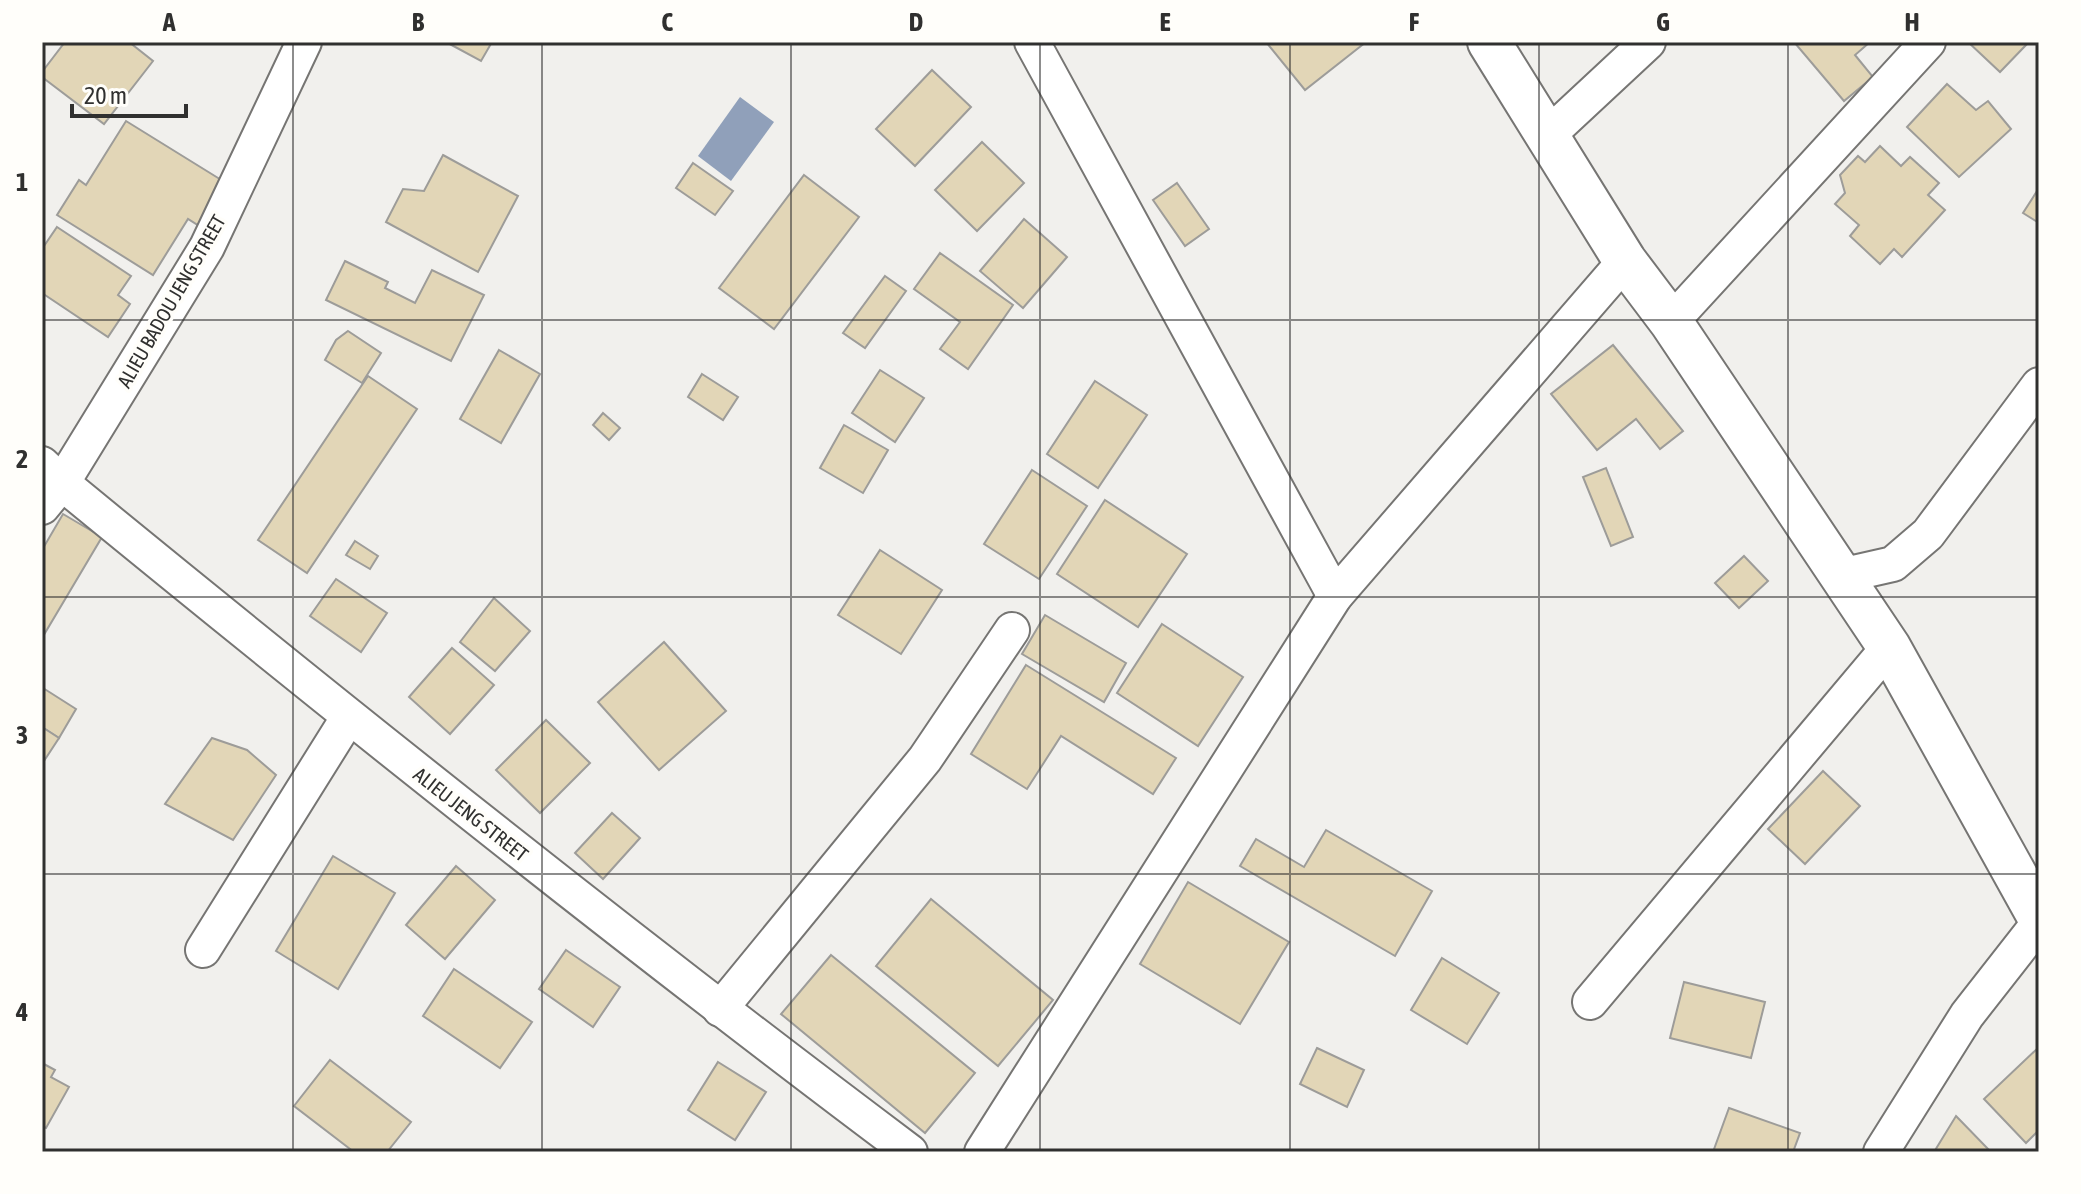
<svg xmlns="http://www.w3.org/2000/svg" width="2081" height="1194" font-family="'Asap Condensed',sans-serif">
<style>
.water{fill:#90a0ba}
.building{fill:#e2d6b7;stroke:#9d9c99;stroke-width:2}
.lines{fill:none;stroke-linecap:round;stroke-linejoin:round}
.minor-casing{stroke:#767573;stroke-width:38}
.tertiary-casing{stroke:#767573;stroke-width:46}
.minor{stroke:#fff;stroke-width:34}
.tertiary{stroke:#fff;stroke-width:42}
.grid{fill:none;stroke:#30302f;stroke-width:2;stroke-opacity:0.55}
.labels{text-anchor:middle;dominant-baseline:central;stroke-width:7;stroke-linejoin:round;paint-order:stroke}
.street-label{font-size:20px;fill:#30302f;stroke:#fffefa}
.neatline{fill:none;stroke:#30302f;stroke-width:3}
.grid-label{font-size:26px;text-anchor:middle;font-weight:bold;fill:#30302f}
</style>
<rect width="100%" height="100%" fill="#f1f0ed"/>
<path class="water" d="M740,97l34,25 -43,59 -33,-25z"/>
<g class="building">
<path d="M65,42h64l24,19 -49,63 -62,-47v-5z"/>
<path d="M446,42h46l-11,19z"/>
<path d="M1266,42h100l-61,48z"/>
<path d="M1794,42h76l-15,13 18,22 -29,24z"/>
<path d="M1968,42h54l4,3 -26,27z"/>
<path d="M932,70l39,37 -56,59 -39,-37z"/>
<path d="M1947,84l29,26 12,-9 23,28 -52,48 -52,-50z"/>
<path d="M126,121l105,65 -27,43 -16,-10 -35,56 -96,-60 22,-35 7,5z"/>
<path d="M982,142l42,41 -47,48 -42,-41z"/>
<path d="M1880,146l21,20 9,-9 29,26 -11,12 17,15 -43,47 -8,-8 -14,15 -30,-28 9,-11 -24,-21 10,-11 -5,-18 18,-19 7,6z"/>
<path d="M443,155l75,41 -40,76 -92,-50 17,-33 21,2z"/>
<path d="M693,163l40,28 -18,24 -39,-27z"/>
<path d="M804,175l55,42 -85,112 -55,-41z"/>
<path d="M1177,183l32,46 -24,17 -32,-46z"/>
<path d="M2039,188v35l-16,-10z"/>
<path d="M1024,219l43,38 -44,51 -43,-37z"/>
<path d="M57,227l74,49 -13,19 12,9 -22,33 -66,-44v-44z"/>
<path d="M940,253l73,52 -45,64 -28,-20 20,-27 -46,-33z"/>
<path d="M345,261l43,21 -3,6 30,15 17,-33 52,25 -33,66 -125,-61z"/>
<path d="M885,276l21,15 -41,57 -22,-15z"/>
<path d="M348,331l33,22 -19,30 -37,-23 11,-20z"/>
<path d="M1613,345l70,86 -23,18 -24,-30 -39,31 -46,-56z"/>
<path d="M499,350l41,24 -39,69 -41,-24z"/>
<path d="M880,370l44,28 -29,44 -43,-29z"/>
<path d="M702,374l36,23 -15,23 -35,-23z"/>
<path d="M368,376l49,33 -110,164 -49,-33z"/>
<path d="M1095,381l52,34 -49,73 -51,-34z"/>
<path d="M603,413l17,15 -11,12 -16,-15z"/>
<path d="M844,425l44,25 -25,43 -43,-25z"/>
<path d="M1606,468l27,69 -22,9 -28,-69z"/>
<path d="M1032,470l55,36 -48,73 -55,-35z"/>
<path d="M1105,500l82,54 -49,73 -81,-53z"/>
<path d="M63,514l39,23 -60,101v-88z"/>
<path d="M355,541l23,15 -8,13 -24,-14z"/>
<path d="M880,550l62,40 -41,64 -63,-39z"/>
<path d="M1744,556l24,25 -29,27 -24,-25z"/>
<path d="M336,579l51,34 -26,39 -51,-36z"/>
<path d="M494,598l36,33 -35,40 -35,-29z"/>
<path d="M1045,615l81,48 -22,39 -82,-48z"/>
<path d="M1162,624l81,53 -45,69 -81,-53z"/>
<path d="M664,642l62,69 -67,59 -61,-68z"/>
<path d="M452,648l42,37 -44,49 -41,-37z"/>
<path d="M1026,665l150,93 -23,36 -92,-58 -34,53 -56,-35z"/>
<path d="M43,688l33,21 -17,29 -17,-11z"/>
<path d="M546,720l44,43 -50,50 -44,-43z"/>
<path d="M42,727l17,11 -17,26z"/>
<path d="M212,738l35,12 29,25 -43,65 -68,-36z"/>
<path d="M1823,771l37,35 -55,58 -37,-35z"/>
<path d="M612,813l28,25 -37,41 -28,-26z"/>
<path d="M1326,830l106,61 -37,65 -155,-90 16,-27 48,28z"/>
<path d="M333,856l62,37 -57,96 -62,-38z"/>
<path d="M456,866l39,34 -50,59 -39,-34z"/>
<path d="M1188,882l101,60 -49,82 -100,-60z"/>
<path d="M931,899l122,101 -55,66 -122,-100z"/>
<path d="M566,950l54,37 -27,40 -54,-38z"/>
<path d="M831,955l144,118 -50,60 -144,-119z"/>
<path d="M1442,958l57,35 -32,51 -56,-34z"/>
<path d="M454,969l78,53 -32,46 -77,-52z"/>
<path d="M1684,982l81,20 -14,56 -81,-20z"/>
<path d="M2039,1047v83l-13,13 -42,-44z"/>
<path d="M1317,1048l47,22 -17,37 -47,-23z"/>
<path d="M330,1060l81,62 -24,30h-33l-60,-46z"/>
<path d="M718,1062l48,30 -31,48 -47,-30z"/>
<path d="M42,1063l13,7 -4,7 18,10 -23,41 -4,-2z"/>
<path d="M1729,1108l71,25 -7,19h-80z"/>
<path d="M1956,1116l35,36h-57z"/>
</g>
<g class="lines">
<g class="minor-casing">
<g id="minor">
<path d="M1032,42l303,554"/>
<path d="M1547,136l101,-94"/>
<path d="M1671,322l257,-280"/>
<path d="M42,464l20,19c278,228 560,453 848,669"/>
<path d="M42,507l20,-24 145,-236 97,-205"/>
<path d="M1840,576l53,-12 35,-30 111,-149"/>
<path d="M203,950l145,-232"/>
<path d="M1590,1002l299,-355"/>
<path d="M720,1009l205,-250 87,-129"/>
<path d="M982,1152l353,-556 290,-335"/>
<path d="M1881,1152l86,-137 72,-92"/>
</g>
</g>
<g class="tertiary-casing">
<path id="tertiary" d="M1489,42l136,219 46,61 218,325 150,270"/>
</g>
<use href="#minor" class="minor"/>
<use href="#tertiary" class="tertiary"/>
</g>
<path class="grid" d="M293,42v1110M542,42v1110M791,42v1110M1040,42v1110M1290,42v1110M1539,42v1110M1788,42v1110M42,320h1997M42,597h1997M42,874h1997"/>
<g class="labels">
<g class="street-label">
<text transform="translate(171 301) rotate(-60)">ALIEU BADOU JENG STREET</text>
<text transform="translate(471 814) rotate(38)">ALIEU JENG STREET</text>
</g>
</g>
<rect width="2081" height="1194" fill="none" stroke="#fffefa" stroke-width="88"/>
<path d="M72 104v12h114v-12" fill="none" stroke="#30302f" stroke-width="4"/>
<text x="84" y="104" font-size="24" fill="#30302f" stroke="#fffefa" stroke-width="6" paint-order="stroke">20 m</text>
<rect x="44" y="44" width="1993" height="1106" class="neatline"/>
<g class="grid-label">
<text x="169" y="31">A</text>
<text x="418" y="31">B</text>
<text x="667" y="31">C</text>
<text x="916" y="31">D</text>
<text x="1165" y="31">E</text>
<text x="1414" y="31">F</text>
<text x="1663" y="31">G</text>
<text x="1912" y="31">H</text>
<text x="22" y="191">1</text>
<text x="22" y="468">2</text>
<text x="22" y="744">3</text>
<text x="22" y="1021">4</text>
</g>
</svg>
